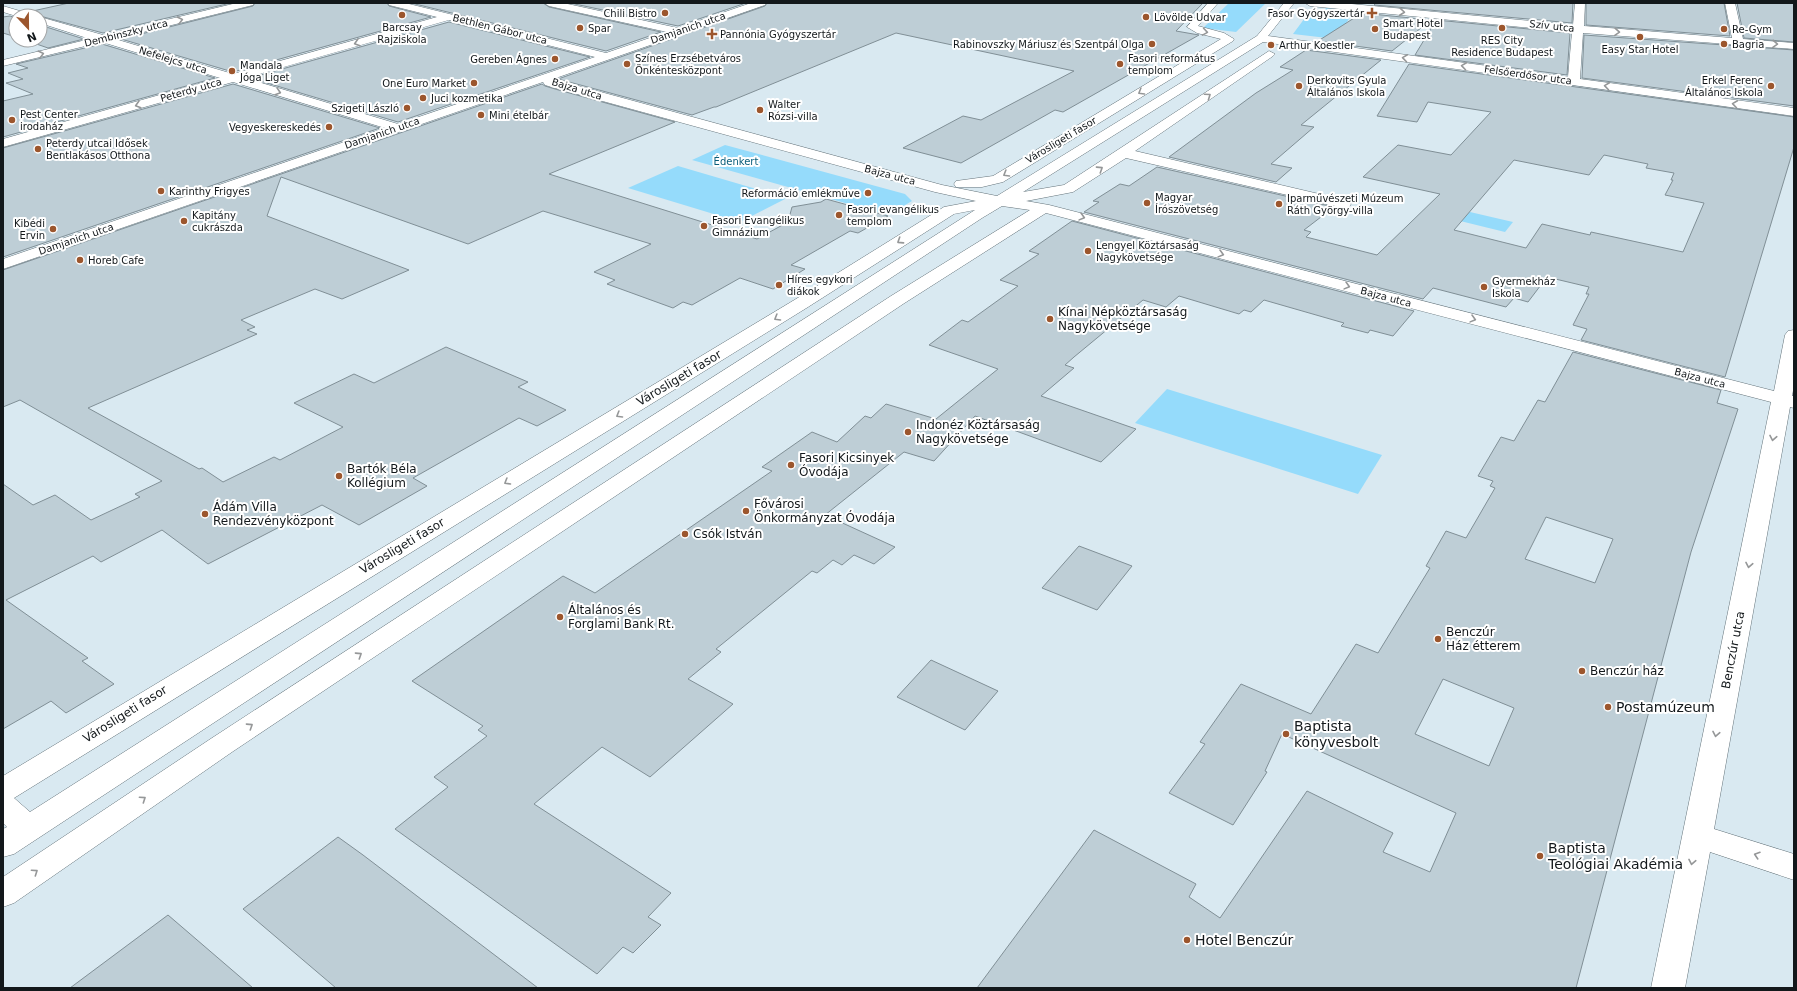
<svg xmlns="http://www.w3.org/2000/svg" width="1797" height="991" font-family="'DejaVu Sans',sans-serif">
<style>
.green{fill:#95dbfb}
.building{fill:#beced6;stroke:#808f96;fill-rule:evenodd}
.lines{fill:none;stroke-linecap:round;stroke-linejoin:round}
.minor-casing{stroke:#64737a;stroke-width:1}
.minor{fill:#fff;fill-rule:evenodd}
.oneway{stroke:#959798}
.poi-dot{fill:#9c562d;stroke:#fff;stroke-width:1.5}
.labels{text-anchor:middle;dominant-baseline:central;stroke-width:4;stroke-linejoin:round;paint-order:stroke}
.far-poi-label{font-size:10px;fill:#13181b;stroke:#fff;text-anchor:start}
.far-street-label{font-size:10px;fill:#13181b;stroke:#fff}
.far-park-label{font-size:10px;fill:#095d7a;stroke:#fff}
.poi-label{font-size:12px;fill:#13181b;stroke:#fff;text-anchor:start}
.street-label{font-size:12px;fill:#13181b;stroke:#fff}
.near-poi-label{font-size:14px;fill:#13181b;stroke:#fff;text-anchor:start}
</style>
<rect width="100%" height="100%" fill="#d9e9f1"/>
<g class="green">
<path d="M1229,3h37l-30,29 -33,-4z"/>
<path d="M1326,8l28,3 -18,28 -43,-5 17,-23 13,1z"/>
<path d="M725,145l180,49 7,7 -24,14 -196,-55z"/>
<path d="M678,166l109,32 -47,24 -112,-34z"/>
<path d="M1457,209l56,13 -8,10 -57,-14z"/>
<path d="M1167,389l215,66 -24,39 -223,-71z"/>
</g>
<g class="building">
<path d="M69,3h162l-128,30 -63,-17h-8l-4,-4z"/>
<path d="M255,3h132l2,3 42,11 -198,55 -112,-33 132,-33z"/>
<path d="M411,3h132l6,4 112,25 -55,19z"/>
<path d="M570,3h176l-68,23z"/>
<path d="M767,3h436l-27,28 23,4 -136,77 -8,-2 -94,53 -58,-15 60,-32 18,4 93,-49 -178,-38 -180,74h-2l-22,8 -134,-36 207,-73z"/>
<path d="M1376,3h197l-1,20 -198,-18z"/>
<path d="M1586,3h138l6,33 -144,-11z"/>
<path d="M1737,3h57v39l-50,-4z"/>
<path d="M1362,13l69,7 -39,31 -74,-10z"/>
<path d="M10,16l6,2v19l-13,-4v-16z"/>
<path d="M1436,20l134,13 -3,42 -152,-20z"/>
<path d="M449,22l141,35 -192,65 -148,-44z"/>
<path d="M40,25l44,14 -36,9 -23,-8h15z"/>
<path d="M1584,35l210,15v56l-212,-28z"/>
<path d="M102,44l113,34 -212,59v-36l30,-7 -27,-11 17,-4 -15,-6 20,-5 -12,-4z"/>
<path d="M1306,50l75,10 -80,65 13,2 -43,37 21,4 -16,14 -107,-25 87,-64 37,-23 -13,-3z"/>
<path d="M1409,64l385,53v30l-69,230 -144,-37 6,-11 -14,-4 16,-31h-3l3,-7 -42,-10 -19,25 -14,-4 -8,9 -73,-19 -10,11 -339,-87 15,-10 -6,-1 27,-17 9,2 28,-19 177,40 -30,23 7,2 -5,5 71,18 63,-61 -77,-17 35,-32 53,10 40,-43 -63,-10 -11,20 -40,-6zM1604,155l44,9 -2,4 28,5 -3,7h2l-8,15 39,8 -21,49 -92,-20 -1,3 -48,-11 -16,24 -72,-18 60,-70 75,15z"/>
<path d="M233,84l147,44 -377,129v-109z"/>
<path d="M542,84l3,2 10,3 120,33 -126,52 208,65 31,-17 4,-15 29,-5 5,-3 62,17 -30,17 -8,-2 -59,34 14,4 -32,20 -33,-11 -48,27 -9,-3 -10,6 -66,-24 8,-4 -21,-8 57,-28 -108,-33 -75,33 -187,-67 -14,39 142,54 -67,29 -27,-10 -74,31 14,7 -8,3 10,4 -169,74 111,61 3,-1 21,14 51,-25 6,3 63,-33 -49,-24 60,-29 20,9 72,-36 82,35 -10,5 48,23 -29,16 -18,-8 -106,60 14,8 -68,39 -37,-20 -114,59 -46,-34 -61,32 -8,-6 -87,44 82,58 -6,3 32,23 -48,29 -15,-12 -48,28v-245l30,21 22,-10 36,25 49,-23 -5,-3 27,-13 -142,-81 -17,7v-137z"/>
<path d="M1072,221l342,90 -21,25 -23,-6 -2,3 -27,-7 3,-3 -80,-23 -13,12 -7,-2 -5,4 -60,-18 -13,11 -23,-7 -69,57 -9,8 9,3 -33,28 95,33 -35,33 -126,-46 -41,45 -30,-9 -79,63 70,32 -21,17 -20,-9 -12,10 -9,-5 -16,13 -5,-2 -96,78 5,3 -33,27 45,25 -83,73 -48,-30 -68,57 137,89 -23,24 13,8 -28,28 -10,-6 -26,27 -202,-145 53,-42 -14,-10 53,-41 -9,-6 5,-4 -71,-45 151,-105 32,17 177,-122 -10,-4 50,-35 25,10 28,-26 6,2 15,-14 50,15 62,-50 -69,-24 33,-25 6,2 50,-36 -18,-6 39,-26 -10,-3z"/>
<path d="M1573,352l148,38 -4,13 21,6 -47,143 -115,436h-599l117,-158 102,54 -7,13 31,21 87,-127 86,42 -10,19 47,20 26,-59 -174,-79 -17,37 2,1 -34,53 -64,-32 36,-49 -5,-2 41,-58 70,30 45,-70 22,9 52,-85 -4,-2 20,-35 20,7 29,-50 -5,-2 3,-5 -15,-5 23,-39 13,4 24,-41 7,2zM1546,517l67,22 -18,44 -70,-24zM1443,679l71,29 -25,58 -74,-32z"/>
<path d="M1079,546l53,20 -35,44 -55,-22z"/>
<path d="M931,660l67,31 -33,39 -68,-33z"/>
<path d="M338,837l25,18 175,133h-202l-93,-79z"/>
<path d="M168,915l85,73h-183z"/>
</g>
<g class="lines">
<g class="minor-casing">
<g id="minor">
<path d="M237,3h17l-1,2 -138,34 118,35 204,-57 -48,-12 -1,-2h17l201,50 61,-21 -118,-26 -5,-3h19l115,25 73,-25h15l-1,2 -212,74 389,106 55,11 260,-160 27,-33h10l-26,33 300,41 4,-45 -262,-26 -5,-3h36l232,22 2,-22h10l-1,23 148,12 -7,-35h10l8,36 51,4v6l-211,-16 -3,46 214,29v8l-531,-74 -240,150 41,-7 205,-134 6,3 -2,2 -138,95 214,50 2,3 -2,3 -5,1 -218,-50 -53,34 -47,9 23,4 725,186 11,-56 3,-4 6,-1v55l-2,11h2v12l-4,-1 -76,422 80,25v26l-84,-28 -25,136h-34l120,-586 -725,-189 -143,91 -671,448 -218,151 -11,4v-30l209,-139 679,-442 139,-86 -28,-4 -20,12 -968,636 -11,3v-28l4,-2 -4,-4v-47l793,-477 148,-92 32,-6 -41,-9 -380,-104 -10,-3 -2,-3 -540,187v-10l382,-131 -152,-46 -230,65v-8l217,-61 -118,-36 -99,24v-6l87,-21 -50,-16v-6l63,18zM449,20l146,37 -197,67 -153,-46zM975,210l-945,602 -16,-14 794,-491 146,-93z"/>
<path d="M1208,3h10l-20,23 26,7 10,6 -1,2 -230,141 -21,5h-26l-2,-3 2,-3 37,-5 228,-137 -24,-6 -10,-6z"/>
<path d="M3,6l27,8 1,2h-15l-13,-4z"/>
</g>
</g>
<use href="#minor" class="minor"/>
</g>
<defs><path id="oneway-chevron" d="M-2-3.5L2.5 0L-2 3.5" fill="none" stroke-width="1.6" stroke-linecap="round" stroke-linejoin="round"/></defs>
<g class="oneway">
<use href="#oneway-chevron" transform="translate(1402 12) rotate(6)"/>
<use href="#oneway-chevron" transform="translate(180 20) rotate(-14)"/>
<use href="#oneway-chevron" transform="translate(1205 32) rotate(9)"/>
<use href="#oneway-chevron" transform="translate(1617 32) rotate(4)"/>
<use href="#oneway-chevron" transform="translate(357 43) rotate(164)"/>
<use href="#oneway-chevron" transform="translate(1775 44) rotate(4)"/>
<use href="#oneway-chevron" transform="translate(41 54) rotate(-14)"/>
<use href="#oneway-chevron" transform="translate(1405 58) rotate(-172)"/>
<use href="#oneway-chevron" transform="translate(1464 66) rotate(-172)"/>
<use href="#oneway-chevron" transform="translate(1607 86) rotate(-172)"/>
<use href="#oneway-chevron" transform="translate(278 92) rotate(17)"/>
<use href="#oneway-chevron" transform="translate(1141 92) rotate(149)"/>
<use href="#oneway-chevron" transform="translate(1208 96) rotate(-35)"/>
<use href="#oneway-chevron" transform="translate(1735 104) rotate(-172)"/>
<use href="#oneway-chevron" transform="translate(138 105) rotate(164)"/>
<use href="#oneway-chevron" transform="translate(1100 169) rotate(-33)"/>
<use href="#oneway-chevron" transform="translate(1006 174) rotate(149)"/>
<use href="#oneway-chevron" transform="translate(1082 217) rotate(15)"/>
<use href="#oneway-chevron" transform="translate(900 241) rotate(147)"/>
<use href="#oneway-chevron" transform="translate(1221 254) rotate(15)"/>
<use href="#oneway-chevron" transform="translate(1347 286) rotate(15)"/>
<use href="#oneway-chevron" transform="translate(777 318) rotate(149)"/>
<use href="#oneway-chevron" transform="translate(1473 319) rotate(15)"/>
<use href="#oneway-chevron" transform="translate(619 415) rotate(149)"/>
<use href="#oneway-chevron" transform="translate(1773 438) rotate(101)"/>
<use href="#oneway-chevron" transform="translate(507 482) rotate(149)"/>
<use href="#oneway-chevron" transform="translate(1749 565) rotate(101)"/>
<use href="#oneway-chevron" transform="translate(359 655) rotate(-33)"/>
<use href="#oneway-chevron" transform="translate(250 726) rotate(-33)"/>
<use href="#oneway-chevron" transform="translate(1716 734) rotate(101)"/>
<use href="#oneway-chevron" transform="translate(143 799) rotate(-34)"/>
<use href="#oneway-chevron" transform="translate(1757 855) rotate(-162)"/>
<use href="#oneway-chevron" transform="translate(1692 862) rotate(101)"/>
<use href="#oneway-chevron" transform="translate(35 872) rotate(-34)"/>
</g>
<g class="poi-dot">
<circle cx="665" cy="13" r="4"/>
<path d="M1370 7h4v4h4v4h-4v4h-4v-4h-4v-4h4z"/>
<circle cx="402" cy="15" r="4"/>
<circle cx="1146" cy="17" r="4"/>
<circle cx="580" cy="28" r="4"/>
<circle cx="1502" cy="28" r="4"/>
<circle cx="1375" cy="29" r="4"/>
<circle cx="1724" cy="29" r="4"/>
<path d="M710 28h4v4h4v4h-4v4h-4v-4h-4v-4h4z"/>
<circle cx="1640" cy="37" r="4"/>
<circle cx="1152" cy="44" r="4"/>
<circle cx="1724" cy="44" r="4"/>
<circle cx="1271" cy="45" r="4"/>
<circle cx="555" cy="59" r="4"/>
<circle cx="627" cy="64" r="4"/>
<circle cx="1120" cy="64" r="4"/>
<circle cx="232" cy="71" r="4"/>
<circle cx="474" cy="83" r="4"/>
<circle cx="1299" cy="86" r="4"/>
<circle cx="1771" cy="86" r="4"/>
<circle cx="423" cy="98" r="4"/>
<circle cx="407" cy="108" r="4"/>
<circle cx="760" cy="110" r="4"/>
<circle cx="481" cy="115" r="4"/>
<circle cx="12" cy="120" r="4"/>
<circle cx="329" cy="127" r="4"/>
<circle cx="38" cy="149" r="4"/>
<circle cx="161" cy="191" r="4"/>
<circle cx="868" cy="193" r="4"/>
<circle cx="1147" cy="203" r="4"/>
<circle cx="1279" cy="204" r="4"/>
<circle cx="839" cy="215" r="4"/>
<circle cx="184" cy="221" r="4"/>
<circle cx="704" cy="226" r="4"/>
<circle cx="53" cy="229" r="4"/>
<circle cx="1088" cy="251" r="4"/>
<circle cx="80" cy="260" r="4"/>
<circle cx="779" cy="285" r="4"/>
<circle cx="1484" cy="287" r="4"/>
<circle cx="1050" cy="319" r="4"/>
<circle cx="908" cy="432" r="4"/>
<circle cx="791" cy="465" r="4"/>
<circle cx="339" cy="476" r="4"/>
<circle cx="746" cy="511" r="4"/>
<circle cx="205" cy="514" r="4"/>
<circle cx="685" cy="534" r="4"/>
<circle cx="560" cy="617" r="4"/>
<circle cx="1438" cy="639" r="4"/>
<circle cx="1582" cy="671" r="4"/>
<circle cx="1608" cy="707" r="4"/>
<circle cx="1286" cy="734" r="4"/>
<circle cx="1540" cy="856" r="4"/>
<circle cx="1187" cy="940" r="4"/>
</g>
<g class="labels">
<g class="far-poi-label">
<text x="657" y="13" text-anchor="end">Chili Bistro</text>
<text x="1364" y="13" text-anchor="end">Fasor Gyógyszertár</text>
<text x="1154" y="17">Lövölde Udvar</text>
<text x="1383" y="23">Smart Hotel<tspan x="1383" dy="12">Budapest</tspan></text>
<text x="402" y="27" text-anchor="middle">Barcsay<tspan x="402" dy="12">Rajziskola</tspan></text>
<text x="588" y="28">Spar</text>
<text x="1732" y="29">Re-Gym</text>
<text x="720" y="34">Pannónia Gyógyszertár</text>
<text x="1502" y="40" text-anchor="middle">RES City<tspan x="1502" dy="12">Residence Budapest</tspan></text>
<text x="1144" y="44" text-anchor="end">Rabinovszky Máriusz és Szentpál Olga</text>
<text x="1732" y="44">Bagria</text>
<text x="1279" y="45">Arthur Koestler</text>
<text x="1640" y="49" text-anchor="middle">Easy Star Hotel</text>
<text x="635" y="58">Színes Erzsébetváros<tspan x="635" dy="12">Önkéntesközpont</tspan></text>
<text x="1128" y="58">Fasori református<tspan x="1128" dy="12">templom</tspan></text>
<text x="547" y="59" text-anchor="end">Gereben Ágnes</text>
<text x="240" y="65">Mandala<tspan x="240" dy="12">Jóga Liget</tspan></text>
<text x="1307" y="80">Derkovits Gyula<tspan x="1307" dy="12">Általános Iskola</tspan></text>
<text x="1763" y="80" text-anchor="end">Erkel Ferenc<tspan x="1763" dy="12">Általános Iskola</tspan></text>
<text x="466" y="83" text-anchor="end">One Euro Market</text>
<text x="431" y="98">Juci kozmetika</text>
<text x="768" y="104">Walter<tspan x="768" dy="12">Rózsi-villa</tspan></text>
<text x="399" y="108" text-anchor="end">Szigeti László</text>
<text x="20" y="114">Pest Center<tspan x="20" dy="12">irodaház</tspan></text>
<text x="489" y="115">Mini ételbár</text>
<text x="321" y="127" text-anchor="end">Vegyeskereskedés</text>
<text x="46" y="143">Peterdy utcai Idősek<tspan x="46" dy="12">Bentlakásos Otthona</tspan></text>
<text x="169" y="191">Karinthy Frigyes</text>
<text x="860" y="193" text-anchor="end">Reformáció emlékműve</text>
<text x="1155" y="197">Magyar<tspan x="1155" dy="12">Írószövetség</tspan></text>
<text x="1287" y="198">Iparművészeti Múzeum<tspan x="1287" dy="12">Ráth György-villa</tspan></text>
<text x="847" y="209">Fasori evangélikus<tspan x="847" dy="12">templom</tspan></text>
<text x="192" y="215">Kapitány<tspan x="192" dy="12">cukrászda</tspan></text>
<text x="712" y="220">Fasori Evangélikus<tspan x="712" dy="12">Gimnázium</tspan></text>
<text x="45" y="223" text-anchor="end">Kibédi<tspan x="45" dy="12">Ervin</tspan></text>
<text x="1096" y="245">Lengyel Köztársaság<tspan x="1096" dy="12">Nagykövetsége</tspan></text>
<text x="88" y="260">Horeb Cafe</text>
<text x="787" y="279">Híres egykori<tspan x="787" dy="12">diákok</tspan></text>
<text x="1492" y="281">Gyermekház<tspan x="1492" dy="12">Iskola</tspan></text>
</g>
<g class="far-street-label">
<text transform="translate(1552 26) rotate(6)">Szív utca</text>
<text transform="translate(688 28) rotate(-19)">Damjanich utca</text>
<text transform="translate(500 29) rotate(14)">Bethlen Gábor utca</text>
<text transform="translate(126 33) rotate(-14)">Dembinszky utca</text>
<text transform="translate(173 60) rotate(17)">Nefelejcs utca</text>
<text transform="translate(1528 75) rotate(8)">Felsőerdősor utca</text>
<text transform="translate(577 89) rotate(17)">Bajza utca</text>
<text transform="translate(191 90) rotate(-16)">Peterdy utca</text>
<text transform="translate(382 133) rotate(-19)">Damjanich utca</text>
<text transform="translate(1061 140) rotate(-31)">Városligeti fasor</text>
<text transform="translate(890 175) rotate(15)">Bajza utca</text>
<text transform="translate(76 239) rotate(-19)">Damjanich utca</text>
<text transform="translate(1386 297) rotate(15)">Bajza utca</text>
<text transform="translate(1700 378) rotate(15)">Bajza utca</text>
</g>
<g class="far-park-label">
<text x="736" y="161">Édenkert</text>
</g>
<g class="poi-label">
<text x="1058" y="312">Kínai Népköztársaság<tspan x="1058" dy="14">Nagykövetsége</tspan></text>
<text x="916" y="425">Indonéz Köztársaság<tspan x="916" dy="14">Nagykövetsége</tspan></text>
<text x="799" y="458">Fasori Kicsinyek<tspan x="799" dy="14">Óvodája</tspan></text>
<text x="347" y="469">Bartók Béla<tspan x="347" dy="14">Kollégium</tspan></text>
<text x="754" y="504">Fővárosi<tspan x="754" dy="14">Önkormányzat Óvodája</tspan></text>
<text x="213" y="507">Ádám Villa<tspan x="213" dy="14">Rendezvényközpont</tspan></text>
<text x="693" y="534">Csók István</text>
<text x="568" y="610">Általános és<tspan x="568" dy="14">Forglami Bank Rt.</tspan></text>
<text x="1446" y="632">Benczúr<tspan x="1446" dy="14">Ház étterem</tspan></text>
<text x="1590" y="671">Benczúr ház</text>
</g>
<g class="street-label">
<text transform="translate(679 378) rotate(-31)">Városligeti fasor</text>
<text transform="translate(402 546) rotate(-31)">Városligeti fasor</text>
<text transform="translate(1733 650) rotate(-79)">Benczúr utca</text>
<text transform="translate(125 714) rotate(-32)">Városligeti fasor</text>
</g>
<g class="near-poi-label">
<text x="1616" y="707">Postamúzeum</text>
<text x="1294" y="726">Baptista<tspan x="1294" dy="16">könyvesbolt</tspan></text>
<text x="1548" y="848">Baptista<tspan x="1548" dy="16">Teológiai Akadémia</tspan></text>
<text x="1195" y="940">Hotel Benczúr</text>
</g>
</g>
<rect width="1797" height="991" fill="none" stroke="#13181b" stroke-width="8"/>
<g transform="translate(28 28) rotate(158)"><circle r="19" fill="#ffffff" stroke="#a1a3a4"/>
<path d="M0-3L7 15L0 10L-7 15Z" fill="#9c562d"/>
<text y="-6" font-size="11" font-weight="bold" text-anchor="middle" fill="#13181b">N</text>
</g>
</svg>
